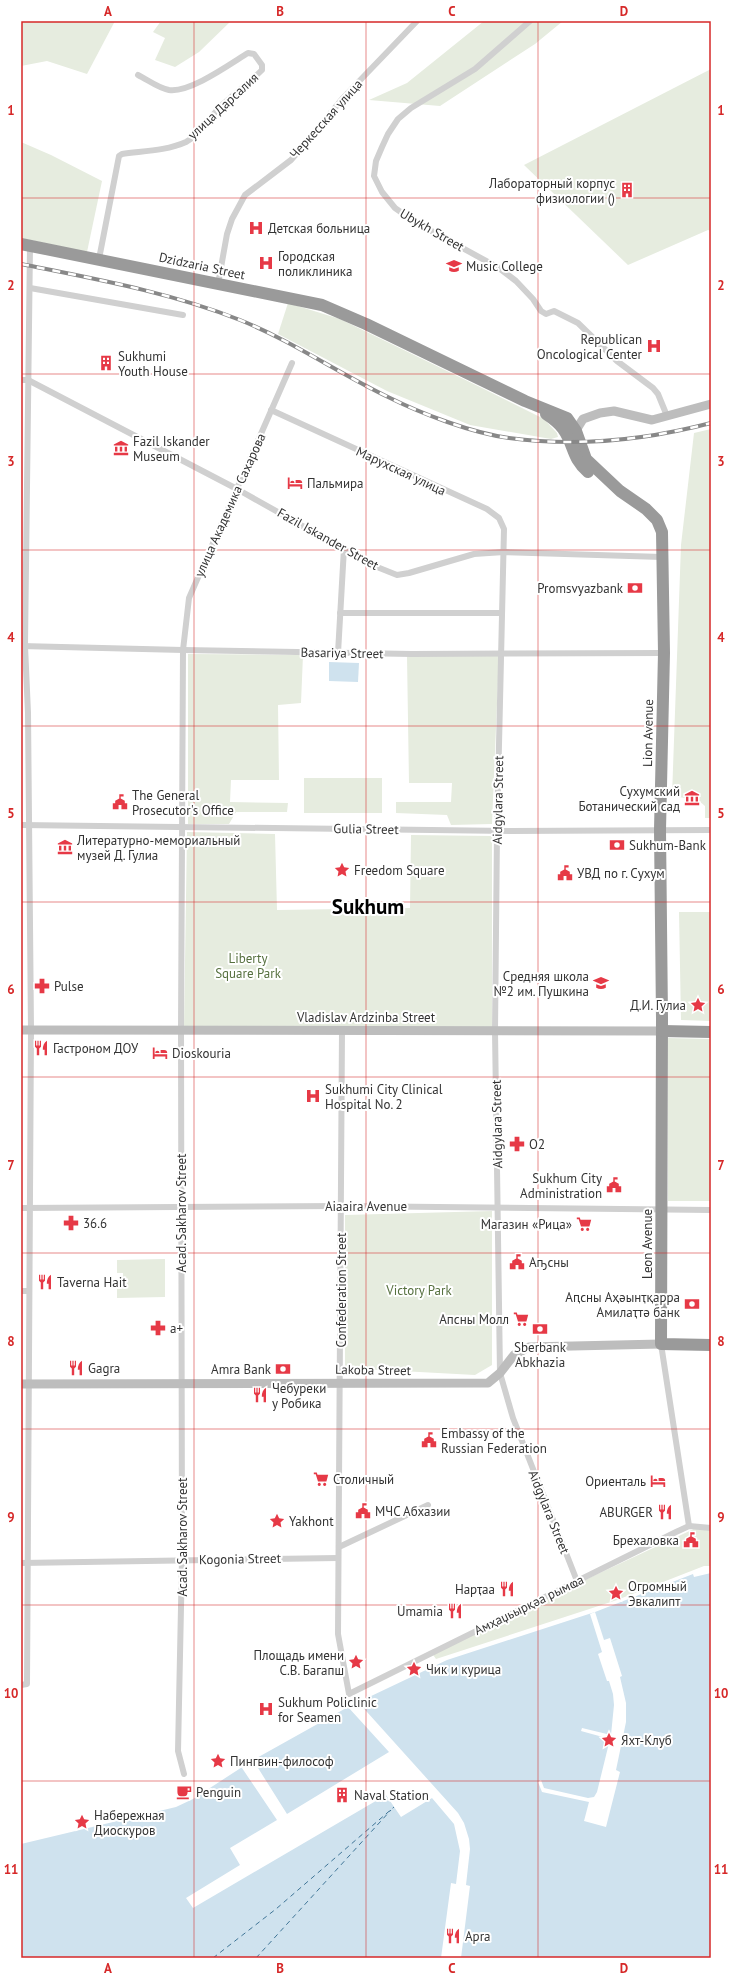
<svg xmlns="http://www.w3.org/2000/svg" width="732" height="1979" font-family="'PT Sans',sans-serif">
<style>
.green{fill:#e6ecdf}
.water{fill:#cfe2ee}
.pier{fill:#fff}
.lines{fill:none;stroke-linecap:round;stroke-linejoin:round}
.ferry{stroke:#3f7597;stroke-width:1;stroke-dasharray:5 4;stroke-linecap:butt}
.street{stroke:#d0d0d0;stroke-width:6}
.secondary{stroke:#bdbdbd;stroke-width:9}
.highway{stroke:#9a9a9a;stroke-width:12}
.rail-casing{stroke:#888;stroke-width:4}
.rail{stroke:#fff;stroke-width:2.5;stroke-dasharray:8;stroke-linecap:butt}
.grid{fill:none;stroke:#d62828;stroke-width:1;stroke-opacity:0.55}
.labels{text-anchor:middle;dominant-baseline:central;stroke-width:4;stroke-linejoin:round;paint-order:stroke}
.street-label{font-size:13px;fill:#333;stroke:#fff}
.poi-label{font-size:13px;fill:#333;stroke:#fff;text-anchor:start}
.park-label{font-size:13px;fill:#56703f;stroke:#fff}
.town-label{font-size:21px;font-weight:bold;fill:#000;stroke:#fff}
.neatline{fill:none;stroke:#d62828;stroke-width:1.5}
.grid-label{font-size:13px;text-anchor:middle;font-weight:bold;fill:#d62828}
</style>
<rect width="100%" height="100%" fill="#fff"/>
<g class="green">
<path d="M21,21h94l-28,53 -40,-13 -26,5z"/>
<path d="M161,21h70l-32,31 -24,15 -20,-7 10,-22 -12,-6z"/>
<path d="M484,21h79l-28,23 -95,62 -71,-6 38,-17z"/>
<path d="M711,69v162l-3,-1 -80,35 -104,-100z"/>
<path d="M21,142l30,13 51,26 -15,71 -66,-14z"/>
<path d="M288,303l52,16 142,69 62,31 13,14 1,4 -7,2 -81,-14 -83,-34 -109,-57z"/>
<path d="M711,429v389h-6v-12l-7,-6 -26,-4 9,-251 13,-112z"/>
<path d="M188,654l115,1 -2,48 -23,2 1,75h-48l-1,22 58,1 -1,9h-51l-7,12h-41z"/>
<path d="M499,655l-7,169 -41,1 -4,-10 -51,-2v-11h55l1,-19h-43l-2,-127z"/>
<rect x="304" y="778" width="78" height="35"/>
<path d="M187,832l88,2 2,76 133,-2 1,-73 81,1v192l-308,1z"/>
<path d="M679,912h32v109l-30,-1z"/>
<path d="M668,1038l43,1v162h-43z"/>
<path d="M492,1211v154l-17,10 -130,-7v-153z"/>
<path d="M165,1259v38l-48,1v-16h6v-9h-6v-13z"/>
<path d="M698,1527l13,2v37h-7l-87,34 -181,59 -5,-7z"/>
</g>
<g class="water">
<path d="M329,662l30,1 -1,19 -29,-1z"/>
<path d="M711,1573v385h-690v-114l155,-37 17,-8 60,-39 95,-53 99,-47 148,-48 98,-38 1,3z"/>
</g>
<g class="pier">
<path d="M595,1612l9,28 6,-2 12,38 -2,1 6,26v19l-10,48 4,2 -14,55 -22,-6 5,-19 -47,-10 -4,-10 3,-2 3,8 44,10 6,-1 3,-5 13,-53 -29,-8 1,-3 29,7 3,-30 -1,-11 -4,-13h-2l-9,-27 4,-2 -12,-38z"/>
<path d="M358,1702l100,111 6,10 5,16 1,10 -4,36 4,1 -9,72h-20l10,-75 5,1 4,-33 -6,-27 -22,-26 -31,19 -15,-22 -193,113 -7,-10 54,-33 -10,-17 47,-28 -35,-52 11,-8 34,54 102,-62 -41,-45z"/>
</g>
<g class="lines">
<g class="ferry">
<path d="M213,1958l63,-49 118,-102"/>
<path d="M256,1958l135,-148"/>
</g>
<g class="street">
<path d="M530,21l-55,48 -64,39 -13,11 -10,15 -6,13 -6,14 -2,15 8,16 13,16 20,14 84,46 17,13 17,18 8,12 5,3 8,-3 24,12 39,38 36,27 5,6 9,22"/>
<path d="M99,259l20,-103 3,-2c21,-3 44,-3 64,-12 14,-7 23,-24 34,-35 14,-13 29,-24 42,-37v-5l-8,-11 -6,-1c-18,11 -58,40 -79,37 -11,-2 -21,-10 -31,-15"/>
<path d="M218,284l9,-50 5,-15 13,-24 46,-35 20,-23 32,-39 74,-77"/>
<path d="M30,288l153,27"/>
<path d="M21,380h7l209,109 135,76 25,10 12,-2 65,-19 30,-2 158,5"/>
<path d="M271,410l216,99 12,9 5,11 -7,302 -2,200 5,342 13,45 64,163"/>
<path d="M340,613h162"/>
<path d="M21,646l162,4 229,4 252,-1"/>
<path d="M338,653l6,-105"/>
<path d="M21,825l490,6 200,-1"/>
<path d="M342,1030l-4,604 11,60 327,-162 13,-6 22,2"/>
<path d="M21,1208l320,-2 370,4"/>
<path d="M21,1291h8"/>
<path d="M661,1344l28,182"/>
<path d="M339,1547l89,-42"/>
<path d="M21,1563l317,-5"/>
<path d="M21,1685l6,-1 4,-654 -3,-317 -3,-67 5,-400"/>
<path d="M184,1774l-6,-23 4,-192 -1,-529 2,-380 6,-52 103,-235"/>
</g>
<g class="secondary">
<path d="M573,435l10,-16 17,-6 14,-2 38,9 59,-16"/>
<path d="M21,1030l641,1"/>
<path d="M21,1384l467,-1 12,-10 14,-18 15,-8 132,-3"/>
</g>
<g class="highway">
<path d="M21,244l301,61 44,19 159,77 42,17 9,13 10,28 34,32 26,18 11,11 5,12 2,121 -4,177 2,188 -1,326 50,1"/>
<path d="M546,414c6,4 13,9 17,15 11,15 9,30 25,43"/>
<path d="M662,1031l49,1"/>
</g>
<g class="rail-casing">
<path id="rail" d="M21,264c74,15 148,28 219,56 52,21 98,53 148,77 34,17 84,36 121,41 67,9 137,2 202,-15"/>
</g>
<use href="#rail" class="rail"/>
</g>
<path class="grid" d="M194,21v1937M366,21v1937M538,21v1937M21,198h690M21,374h690M21,550h690M21,726h690M21,902h690M21,1077h690M21,1253h690M21,1429h690M21,1605h690M21,1781h690"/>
<defs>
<g id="building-bare" transform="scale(1.2)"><path d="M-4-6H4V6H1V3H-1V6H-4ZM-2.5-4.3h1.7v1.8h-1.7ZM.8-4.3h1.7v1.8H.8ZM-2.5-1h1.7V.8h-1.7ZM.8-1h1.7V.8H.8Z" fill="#e63946" stroke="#fff" stroke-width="2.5" paint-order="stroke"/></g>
<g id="hospital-bare" transform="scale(1.2)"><path d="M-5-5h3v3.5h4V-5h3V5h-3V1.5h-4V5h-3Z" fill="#e63946" stroke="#fff" stroke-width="2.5" paint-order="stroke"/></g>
<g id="university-bare" transform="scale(1.2)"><path d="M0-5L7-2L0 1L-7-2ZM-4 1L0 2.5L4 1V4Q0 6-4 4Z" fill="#e63946" stroke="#fff" stroke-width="2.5" paint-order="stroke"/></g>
<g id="museum-bare" transform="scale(1.2)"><path d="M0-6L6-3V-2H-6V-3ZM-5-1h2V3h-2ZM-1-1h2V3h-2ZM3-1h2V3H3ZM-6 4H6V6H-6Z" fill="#e63946" stroke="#fff" stroke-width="2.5" paint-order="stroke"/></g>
<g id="hotel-bare" transform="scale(1.2)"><path d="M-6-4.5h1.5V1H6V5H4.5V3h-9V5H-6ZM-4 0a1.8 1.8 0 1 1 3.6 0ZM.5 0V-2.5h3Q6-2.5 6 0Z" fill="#e63946" stroke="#fff" stroke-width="2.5" paint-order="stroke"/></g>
<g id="bank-bare" transform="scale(1.2)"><path d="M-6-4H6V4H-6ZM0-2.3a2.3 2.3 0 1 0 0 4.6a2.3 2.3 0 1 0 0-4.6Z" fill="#e63946" stroke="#fff" stroke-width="2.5" paint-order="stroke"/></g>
<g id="civic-bare" transform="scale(1.2)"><path d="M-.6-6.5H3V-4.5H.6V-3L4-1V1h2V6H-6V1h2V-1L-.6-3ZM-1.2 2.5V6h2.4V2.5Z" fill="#e63946" stroke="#fff" stroke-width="2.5" paint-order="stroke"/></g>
<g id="sight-bare" transform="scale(1.2)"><path d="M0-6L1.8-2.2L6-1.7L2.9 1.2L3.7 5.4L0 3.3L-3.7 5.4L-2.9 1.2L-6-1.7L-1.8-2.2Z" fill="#e63946" stroke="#fff" stroke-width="2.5" paint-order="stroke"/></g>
<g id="school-bare" transform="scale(1.2)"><path d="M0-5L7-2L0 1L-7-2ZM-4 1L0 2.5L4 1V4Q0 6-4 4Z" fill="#e63946" stroke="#fff" stroke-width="2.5" paint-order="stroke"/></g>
<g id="pharmacy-bare" transform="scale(1.2)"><path d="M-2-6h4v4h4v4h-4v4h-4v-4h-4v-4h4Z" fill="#e63946" stroke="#fff" stroke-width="2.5" paint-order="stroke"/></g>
<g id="restaurant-bare" transform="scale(1.2)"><path d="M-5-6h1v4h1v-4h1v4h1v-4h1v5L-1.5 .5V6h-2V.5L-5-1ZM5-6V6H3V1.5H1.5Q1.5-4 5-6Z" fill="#e63946" stroke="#fff" stroke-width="2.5" paint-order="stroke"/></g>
<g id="supermarket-bare" transform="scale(1.2)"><path d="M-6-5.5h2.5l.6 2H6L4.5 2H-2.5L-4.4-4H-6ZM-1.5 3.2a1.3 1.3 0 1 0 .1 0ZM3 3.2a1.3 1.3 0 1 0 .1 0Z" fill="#e63946" stroke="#fff" stroke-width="2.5" paint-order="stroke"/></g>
<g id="cafe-bare" transform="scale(1.2)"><path d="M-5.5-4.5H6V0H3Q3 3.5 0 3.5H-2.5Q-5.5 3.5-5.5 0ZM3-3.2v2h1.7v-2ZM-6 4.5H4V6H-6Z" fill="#e63946" stroke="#fff" stroke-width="2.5" paint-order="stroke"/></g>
</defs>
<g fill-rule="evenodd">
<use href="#building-bare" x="627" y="190"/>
<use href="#hospital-bare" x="256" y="228"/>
<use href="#hospital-bare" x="266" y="263"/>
<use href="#university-bare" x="454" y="266"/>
<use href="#hospital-bare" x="654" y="346"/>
<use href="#building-bare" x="106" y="363"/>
<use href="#museum-bare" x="121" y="448"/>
<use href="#hotel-bare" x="295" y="483"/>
<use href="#bank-bare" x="635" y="588"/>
<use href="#museum-bare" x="692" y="798"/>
<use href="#civic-bare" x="120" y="802"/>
<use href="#bank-bare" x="617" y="845"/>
<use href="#museum-bare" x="65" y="847"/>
<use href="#sight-bare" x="342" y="870"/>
<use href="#civic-bare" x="565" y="873"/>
<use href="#school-bare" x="601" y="983"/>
<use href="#pharmacy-bare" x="42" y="986"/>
<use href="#sight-bare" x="698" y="1005"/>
<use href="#restaurant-bare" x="41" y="1048"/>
<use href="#hotel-bare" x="160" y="1053"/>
<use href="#hospital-bare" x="313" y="1096"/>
<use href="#pharmacy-bare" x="517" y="1144"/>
<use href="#civic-bare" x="614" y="1185"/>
<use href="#pharmacy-bare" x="71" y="1223"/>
<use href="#supermarket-bare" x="584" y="1224"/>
<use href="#civic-bare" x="517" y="1262"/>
<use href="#restaurant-bare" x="45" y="1282"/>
<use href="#bank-bare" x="692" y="1304"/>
<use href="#supermarket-bare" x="521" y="1319"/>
<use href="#pharmacy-bare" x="158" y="1328"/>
<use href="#bank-bare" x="540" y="1329"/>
<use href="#restaurant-bare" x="76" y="1368"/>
<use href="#bank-bare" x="283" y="1369"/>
<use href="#restaurant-bare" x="260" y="1395"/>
<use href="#civic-bare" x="429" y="1440"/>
<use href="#supermarket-bare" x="321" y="1479"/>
<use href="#hotel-bare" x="658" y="1481"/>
<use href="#civic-bare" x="363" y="1511"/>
<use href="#restaurant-bare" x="665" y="1512"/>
<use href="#sight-bare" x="277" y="1521"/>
<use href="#civic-bare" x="691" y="1540"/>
<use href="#restaurant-bare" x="507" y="1589"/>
<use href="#sight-bare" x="616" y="1593"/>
<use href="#restaurant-bare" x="455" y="1611"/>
<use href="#sight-bare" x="356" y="1662"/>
<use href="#sight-bare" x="414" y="1669"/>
<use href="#hospital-bare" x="266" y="1709"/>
<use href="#sight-bare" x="609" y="1740"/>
<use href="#sight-bare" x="218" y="1761"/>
<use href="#cafe-bare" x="184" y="1792"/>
<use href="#building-bare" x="342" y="1795"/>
<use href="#sight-bare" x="82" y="1822"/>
<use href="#restaurant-bare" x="453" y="1936"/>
</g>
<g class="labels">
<g class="street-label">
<text transform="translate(223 106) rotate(-43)">улица Дарсалия</text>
<text transform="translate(326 119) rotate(-48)">Черкесская улица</text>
<text transform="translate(432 230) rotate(30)">Ubykh Street</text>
<text transform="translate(202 266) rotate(12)">Dzidzaria Street</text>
<text transform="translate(401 471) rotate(25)">Марухская улица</text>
<text transform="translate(230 505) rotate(-66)">улица Академика Сахарова</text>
<text transform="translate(328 539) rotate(29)">Fazil Iskander Street</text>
<text transform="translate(342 653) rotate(1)">Basariya Street</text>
<text transform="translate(648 733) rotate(-89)">Lion Avenue</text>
<text transform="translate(498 800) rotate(-89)">Aidgylara Street</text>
<text transform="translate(366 829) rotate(1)">Gulia Street</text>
<text x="366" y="1017">Vladislav Ardzinba Street</text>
<text transform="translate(497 1124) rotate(-91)">Aidgylara Street</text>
<text x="366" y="1206">Aiaaira Avenue</text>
<text transform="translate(181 1213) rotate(-90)">Acad. Sakharov Street</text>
<text transform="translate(647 1244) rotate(-90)">Leon Avenue</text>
<text transform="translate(341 1290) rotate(-90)">Confederation Street</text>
<text transform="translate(373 1370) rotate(1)">Lakoba Street</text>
<text transform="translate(549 1512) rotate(68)">Aidgylara Street</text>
<text transform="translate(182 1537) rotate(-90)">Acad. Sakharov Street</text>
<text transform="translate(240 1559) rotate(-1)">Kogonia Street</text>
<text transform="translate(529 1605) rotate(-26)">Амҳаџьырқәа рымҩа</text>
</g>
<g class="poi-label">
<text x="615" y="183" text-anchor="end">Лабораторный корпус<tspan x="615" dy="15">физиологии ()</tspan></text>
<text x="268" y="228">Детская больница</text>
<text x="278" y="256">Городская<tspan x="278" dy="15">поликлиника</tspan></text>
<text x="466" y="266">Music College</text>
<text x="642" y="339" text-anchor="end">Republican<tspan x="642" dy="15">Oncological Center</tspan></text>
<text x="118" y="356">Sukhumi<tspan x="118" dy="15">Youth House</tspan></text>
<text x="133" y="441">Fazil Iskander<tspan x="133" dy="15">Museum</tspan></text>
<text x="307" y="483">Пальмира</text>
<text x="623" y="588" text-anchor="end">Promsvyazbank</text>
<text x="680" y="791" text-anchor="end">Сухумский<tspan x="680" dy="15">Ботанический сад</tspan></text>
<text x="132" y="795">The General<tspan x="132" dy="15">Prosecutor's Office</tspan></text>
<text x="77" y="840">Литературно-мемориальный<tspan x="77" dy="15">музей Д. Гулиа</tspan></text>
<text x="629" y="845">Sukhum-Bank</text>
<text x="354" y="870">Freedom Square</text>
<text x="577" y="873">УВД по г. Сухум</text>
<text x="589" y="976" text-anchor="end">Средняя школа<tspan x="589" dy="15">№2 им. Пушкина</tspan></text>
<text x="54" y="986">Pulse</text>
<text x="686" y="1005" text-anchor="end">Д.И. Гулиа</text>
<text x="53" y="1048">Гастроном ДОУ</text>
<text x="172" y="1053">Dioskouria</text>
<text x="325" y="1089">Sukhumi City Clinical<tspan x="325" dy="15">Hospital No. 2</tspan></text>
<text x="529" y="1144">О2</text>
<text x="602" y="1178" text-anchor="end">Sukhum City<tspan x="602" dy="15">Administration</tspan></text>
<text x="83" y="1223">36.6</text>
<text x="572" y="1224" text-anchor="end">Магазин «Рица»</text>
<text x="529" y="1262">Аҧсны</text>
<text x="57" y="1282">Taverna Hait</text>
<text x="680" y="1297" text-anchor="end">Аԥсны Аҳәынҭқарра<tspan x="680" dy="15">Амилаҭтә банк</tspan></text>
<text x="509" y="1319" text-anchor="end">Апсны Молл</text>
<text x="170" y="1328">а+</text>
<text x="540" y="1347" text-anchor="middle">Sberbank<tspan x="540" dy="15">Abkhazia</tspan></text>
<text x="88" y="1368">Gagra</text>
<text x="271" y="1369" text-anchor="end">Amra Bank</text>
<text x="272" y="1388">Чебуреки<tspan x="272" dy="15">у Робика</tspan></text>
<text x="441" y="1433">Embassy of the<tspan x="441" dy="15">Russian Federation</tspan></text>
<text x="333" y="1479">Столичный</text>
<text x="646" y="1481" text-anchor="end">Ориенталь</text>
<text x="375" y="1511">МЧС Абхазии</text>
<text x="653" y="1512" text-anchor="end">ABURGER</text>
<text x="289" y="1521">Yakhont</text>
<text x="679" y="1540" text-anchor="end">Брехаловка</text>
<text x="628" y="1586">Огромный<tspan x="628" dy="15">Эвкалипт</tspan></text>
<text x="495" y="1589" text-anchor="end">Нарҭаа</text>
<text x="443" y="1611" text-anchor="end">Umamia</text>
<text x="344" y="1655" text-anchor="end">Площадь имени<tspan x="344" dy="15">С.В. Багапш</tspan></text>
<text x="426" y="1669">Чик и курица</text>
<text x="278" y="1702">Sukhum Policlinic<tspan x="278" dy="15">for Seamen</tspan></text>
<text x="621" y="1740">Яхт-Клуб</text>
<text x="230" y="1761">Пингвин-философ</text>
<text x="196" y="1792">Penguin</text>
<text x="354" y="1795">Naval Station</text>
<text x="94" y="1815">Набережная<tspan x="94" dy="15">Диоскуров</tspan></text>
<text x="465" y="1936">Apra</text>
</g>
<g class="park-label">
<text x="248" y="958">Liberty<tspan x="248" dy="15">Square Park</tspan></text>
<text x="419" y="1290">Victory Park</text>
</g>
<g class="town-label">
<text x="368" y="906">Sukhum</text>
</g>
</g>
<rect width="732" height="1979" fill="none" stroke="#ffffff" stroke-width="44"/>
<rect x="22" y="22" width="688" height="1935" class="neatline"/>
<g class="grid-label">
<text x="108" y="16">A</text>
<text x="280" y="16">B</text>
<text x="452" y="16">C</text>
<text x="624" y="16">D</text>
<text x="11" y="115">1</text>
<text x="721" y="115">1</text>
<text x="11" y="290">2</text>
<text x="721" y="290">2</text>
<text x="11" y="466">3</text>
<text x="721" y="466">3</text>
<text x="11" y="642">4</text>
<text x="721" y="642">4</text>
<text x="11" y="818">5</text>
<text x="721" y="818">5</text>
<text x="11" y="994">6</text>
<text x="721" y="994">6</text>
<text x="11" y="1170">7</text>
<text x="721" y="1170">7</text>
<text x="11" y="1346">8</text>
<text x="721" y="1346">8</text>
<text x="11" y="1522">9</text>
<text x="721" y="1522">9</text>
<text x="11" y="1698">10</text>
<text x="721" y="1698">10</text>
<text x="11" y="1874">11</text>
<text x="721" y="1874">11</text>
<text x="108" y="1973">A</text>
<text x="280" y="1973">B</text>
<text x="452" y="1973">C</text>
<text x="624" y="1973">D</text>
</g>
</svg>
